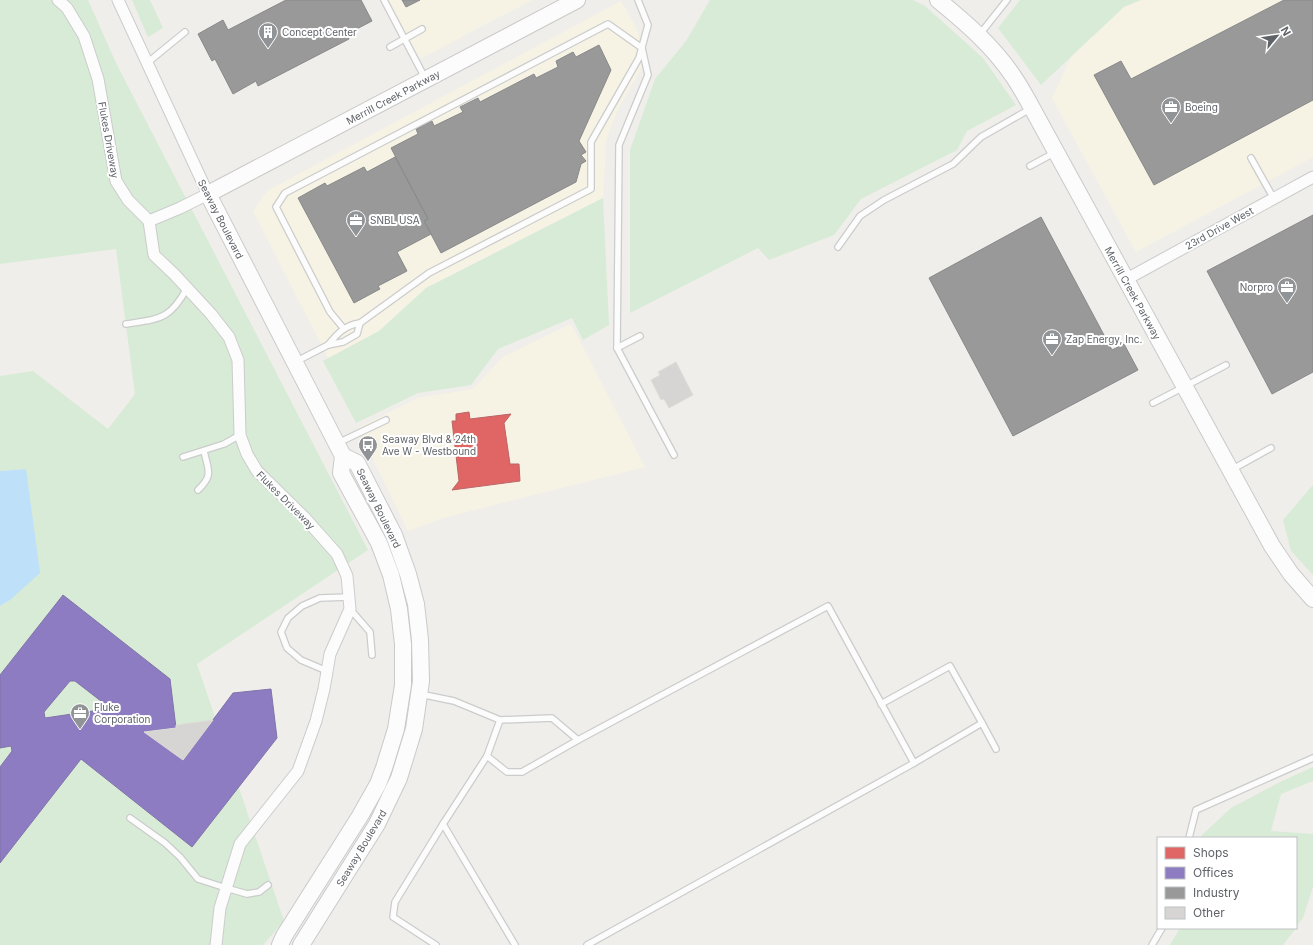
<svg xmlns="http://www.w3.org/2000/svg" width="1313" height="945" font-family="Inter,sans-serif">
<style>
.commercial{fill:#f7f3e4}
.green{fill:#d8ebd6}
.water{fill:#bfe0f9}
.shops{fill:#e06666;stroke:#b96567}
.offices{fill:#8e7cc3;stroke:#8074a8;fill-rule:evenodd}
.industry{fill:#999;stroke:#88898a}
.building{fill:#d6d5d3;stroke:#deddd9}
.lines{fill:none;stroke-linecap:round;stroke-linejoin:round}
.lane-casing{stroke:#cbcccc;stroke-width:8}
.street-casing{stroke:#cbcccc;stroke-width:13}
.secondary-casing{stroke:#cacacb;stroke-width:18}
.lane{stroke:#fdfcfc;stroke-width:5.5}
.street{stroke:#fdfcfc;stroke-width:11}
.secondary{stroke:#fdfcfc;stroke-width:16}
.labels{text-anchor:middle;dominant-baseline:central;stroke-width:4;stroke-linejoin:round;paint-order:stroke}
.poi-label{font-size:10px;fill:#5f6368;stroke:#fff;text-anchor:start}
.street-label{font-size:10px;fill:#5f6368;stroke:#fff}
</style>
<rect width="100%" height="100%" fill="#efeeea"/>
<g class="commercial">
<path d="M388,0h144l-112,59z"/>
<path d="M1125,0h188v157l-177,95 -84,-154 41,-87z"/>
<path d="M621,1l17,30 4,36 -24,42 -12,31 -3,58 -177,90 -47,43 -51,27 -75,-147 14,-20z"/>
<path d="M571,324l74,143 -202,51 -35,13 -50,-103 60,-30 55,-9 30,-32z"/>
</g>
<g class="green">
<path d="M0,0h88l28,63 252,487 -171,114 87,257 -21,24h-263v-339l10,-6 15,-131 -25,2v-95l33,-5 75,58 27,-35 -19,-145 -116,15z"/>
<path d="M132,0h18l13,28 -15,9z"/>
<path d="M710,0h203l12,6 58,52 33,47 -49,26 -10,19 -96,49 -27,36 -65,25 -11,-12 -128,65v-163l25,-71 31,-38z"/>
<path d="M1020,0h121l-17,7 -83,78 -43,-57z"/>
<path d="M603,198l6,127 -26,15 -11,-22 -74,31 -27,36 -53,8 -62,30 -33,-62 56,-30 47,-43z"/>
<path d="M1313,485v90l-22,-24 -8,-31z"/>
<path d="M1313,767v14l-32,13 -10,37 42,3v53l-10,31 -7,9v-89h-94v-3l29,-27 49,-26z"/>
<path d="M1180,928h116l-13,17h-113z"/>
</g>
<path class="water" d="M26,469l14,104 -30,27 -10,6v-135z"/>
<path class="shops" d="M469,412l1,7 41,-5 -7,9 6,41h9l1,17 -68,9 7,-9 -7,-60h4v-7z"/>
<path class="offices" d="M63,595l107,84 6,49 -32,4 39,28 50,-67 38,-4 6,49 -85,109 -111,-88 -81,104v-96l12,-16 -1,-5 -11,2v-73zM70,681h5l31,24v4l-61,9 -1,-6z"/>
<g class="industry">
<path d="M286,0h75l11,21 -25,13 2,5 -91,47 -2,-5 -23,13 -18,-35 -3,2 -14,-27 25,-14 5,10z"/>
<path d="M402,0h18l-14,7z"/>
<path d="M1284,0h29v100l-159,85 -60,-110 27,-14 10,18z"/>
<path d="M599,45l12,25 -32,71 7,11 -5,3 5,6 -5,3 -5,18 -135,71 -17,-32 4,-2 -37,-71 27,-14 -2,-5 16,-8 2,5 29,-14 -3,-5 18,-9 2,4 54,-28 2,4 22,-11 -2,-6 17,-9 3,5z"/>
<path d="M395,157l33,62 -4,2 7,13 -34,18 10,19 -29,15 2,3 -26,14 -56,-105 27,-15 2,3 37,-19 3,5z"/>
<path d="M1313,215v157l-41,22 -65,-123z"/>
<path d="M1041,217l71,133 12,-6 14,26 -125,66 -84,-158z"/>
</g>
<g class="building">
<path d="M676,362l17,33 -24,13 -5,-9 -3,1 -10,-20 9,-5 -2,-3z"/>
<path d="M213,720l-30,40 -39,-28 32,-4v-3z"/>
</g>
<g class="lines">
<g class="lane-casing">
<g id="lane">
<path d="M384,0l41,78"/>
<path d="M980,34l27,-34"/>
<path d="M390,47l32,-18"/>
<path d="M147,63l38,-31"/>
<path d="M1251,158l23,41"/>
<path d="M1030,166l24,-13"/>
<path d="M838,247l22,-31 24,-16 69,-36 28,-27 49,-28"/>
<path d="M360,323l69,-50 162,-84v-47l48,-84 9,-33 -10,-25"/>
<path d="M360,323l-3,11 -14,8 -15,3c9,-11 17,-20 32,-22z"/>
<path d="M126,324c33,-5 44,-4 61,-36"/>
<path d="M344,329l-14,-17 -54,-105 9,-14 323,-169 34,24 6,27 -29,70 -2,203 57,107"/>
<path d="M617,348l23,-12"/>
<path d="M297,361l31,-16"/>
<path d="M1153,403l73,-38"/>
<path d="M338,443l48,-23"/>
<path d="M183,457l41,-13 16,-9"/>
<path d="M1231,470l40,-22"/>
<path d="M198,490c16,-15 10,-20 6,-39"/>
<path d="M350,609l20,23 2,23"/>
<path d="M327,671l-26,-11 -14,-12 -6,-16 7,-14 14,-12 18,-8 29,-1"/>
<path d="M420,694l34,7 46,19 -13,36 20,16h15l56,-32 250,-134 86,157 68,-40 14,26"/>
<path d="M881,704l69,-38 32,57"/>
<path d="M500,720l52,-2 26,22"/>
<path d="M130,818l35,25 15,14 18,22 28,9 21,6 12,-2 9,-7"/>
<path d="M443,824l44,-68"/>
<path d="M1189,838l7,-28 117,-52"/>
<path d="M436,945l-43,-28 2,-15 48,-78 72,121"/>
<path d="M587,945l327,-182"/>
<path d="M1152,945l10,-17"/>
</g>
</g>
<g class="street-casing">
<g id="street">
<path d="M58,0l9,8 17,28 14,43 18,102 12,19 21,21 5,34 21,20 36,39 18,23 9,23 2,75 7,19 10,17 47,46 33,37 10,22 3,33 -20,45 -6,35 -8,32 -18,50 -58,73 -20,64 -4,37"/>
<path d="M118,0l90,194 -28,14 -31,13"/>
<path d="M1125,280l188,-103"/>
</g>
</g>
<g class="secondary-casing">
<g id="secondary">
<path d="M938,0c27,22 55,46 75,76 7,10 13,21 19,32l240,438 19,28 22,25"/>
<path d="M280,945l4,-9 76,-120 18,-32 6,-16 12,-39 7,-44v-41l-4,-35 -8,-34 -12,-32 -38,-70 2,-17 -135,-262 369,-194"/>
<path d="M301,945l76,-121 22,-46 15,-49 7,-48 -1,-41 -4,-36 -8,-30 -14,-39 -37,-72 -14,-7"/>
</g>
</g>
<use href="#lane" class="lane"/>
<use href="#street" class="street"/>
<use href="#secondary" class="secondary"/>
</g>
<defs>
<g id="building-pin" transform="scale(1)"><path d="M0 17L-7.5 6A9.5 9.5 0 1 1 7.5 6Z" fill="#919496" stroke="#fff"/><path d="M-4-6H4V6H1V3H-1V6H-4ZM-2.5-4.3h1.7v1.8h-1.7ZM.8-4.3h1.7v1.8H.8ZM-2.5-1h1.7V.8h-1.7ZM.8-1h1.7V.8H.8Z" fill="#fff"/></g>
<g id="office-pin" transform="scale(1)"><path d="M0 17L-7.5 6A9.5 9.5 0 1 1 7.5 6Z" fill="#919496" stroke="#fff"/><path d="M-6-3h4V-5.5h4V-3h4V5H-6ZM-1-4.5V-3h2v-1.5ZM-6 0V1H6V0Z" fill="#fff"/></g>
<g id="bus-pin" transform="scale(1)"><path d="M0 17L-7.5 6A9.5 9.5 0 1 1 7.5 6Z" fill="#919496" stroke="#fff"/><path d="M-5-6H5V4H4V6H2V4H-2V6H-4V4H-5ZM-3.5-4V0h7V-4ZM-3.5 1.2v1.5H-2V1.2ZM2 1.2v1.5H3.5V1.2Z" fill="#fff"/></g>
</defs>
<g fill-rule="evenodd">
<use href="#building-pin" x="268" y="32"/>
<use href="#office-pin" x="1171" y="107"/>
<use href="#office-pin" x="356" y="220"/>
<use href="#office-pin" x="1287" y="287"/>
<use href="#office-pin" x="1052" y="339"/>
<use href="#bus-pin" x="368" y="445"/>
<use href="#office-pin" x="80" y="713"/>
</g>
<g class="labels">
<g class="poi-label">
<text x="282" y="32">Concept Center</text>
<text x="1185" y="107">Boeing</text>
<text x="370" y="220">SNBL USA</text>
<text x="1273" y="287" text-anchor="end">Norpro</text>
<text x="1066" y="339">Zap Energy, Inc.</text>
<text x="382" y="439">Seaway Blvd &amp; 24th<tspan x="382" dy="12">Ave W - Westbound</tspan></text>
<text x="94" y="707">Fluke<tspan x="94" dy="12">Corporation</tspan></text>
</g>
<g class="street-label">
<text transform="translate(393 97) rotate(-28)">Merrill Creek Parkway</text>
<text transform="translate(109 140) rotate(80)">Flukes Driveway</text>
<text transform="translate(221 219) rotate(63)">Seaway Boulevard</text>
<text transform="translate(1219 228) rotate(-29)">23rd Drive West</text>
<text transform="translate(1133 293) rotate(61)">Merrill Creek Parkway</text>
<text transform="translate(286 500) rotate(45)">Flukes Driveway</text>
<text transform="translate(379 508) rotate(64)">Seaway Boulevard</text>
<text transform="translate(361 848) rotate(-59)">Seaway Boulevard</text>
</g>
</g>
<rect x="1157" y="837" width="140" height="92" fill="#ffffff" stroke="#bfc1c3"/>
<rect x="1165" y="847" width="20" height="12" fill="#e06666" stroke="#bfc1c3"/>
<text x="1193" y="857" font-size="12" fill="#5f6368">Shops</text>
<rect x="1165" y="867" width="20" height="12" fill="#8e7cc3" stroke="#bfc1c3"/>
<text x="1193" y="877" font-size="12" fill="#5f6368">Offices</text>
<rect x="1165" y="887" width="20" height="12" fill="#999999" stroke="#bfc1c3"/>
<text x="1193" y="897" font-size="12" fill="#5f6368">Industry</text>
<rect x="1165" y="907" width="20" height="12" fill="#d6d5d3" stroke="#bfc1c3"/>
<text x="1193" y="917" font-size="12" fill="#5f6368">Other</text>
<g transform="translate(1277 36) rotate(61)" stroke="#ffffff" stroke-width="3" paint-order="stroke">
<path d="M0-3L7 15L0 10L-7 15Z" fill="#5f6368"/>
<text y="-6" font-size="11" font-weight="bold" text-anchor="middle" fill="#5f6368">N</text>
</g>
</svg>
